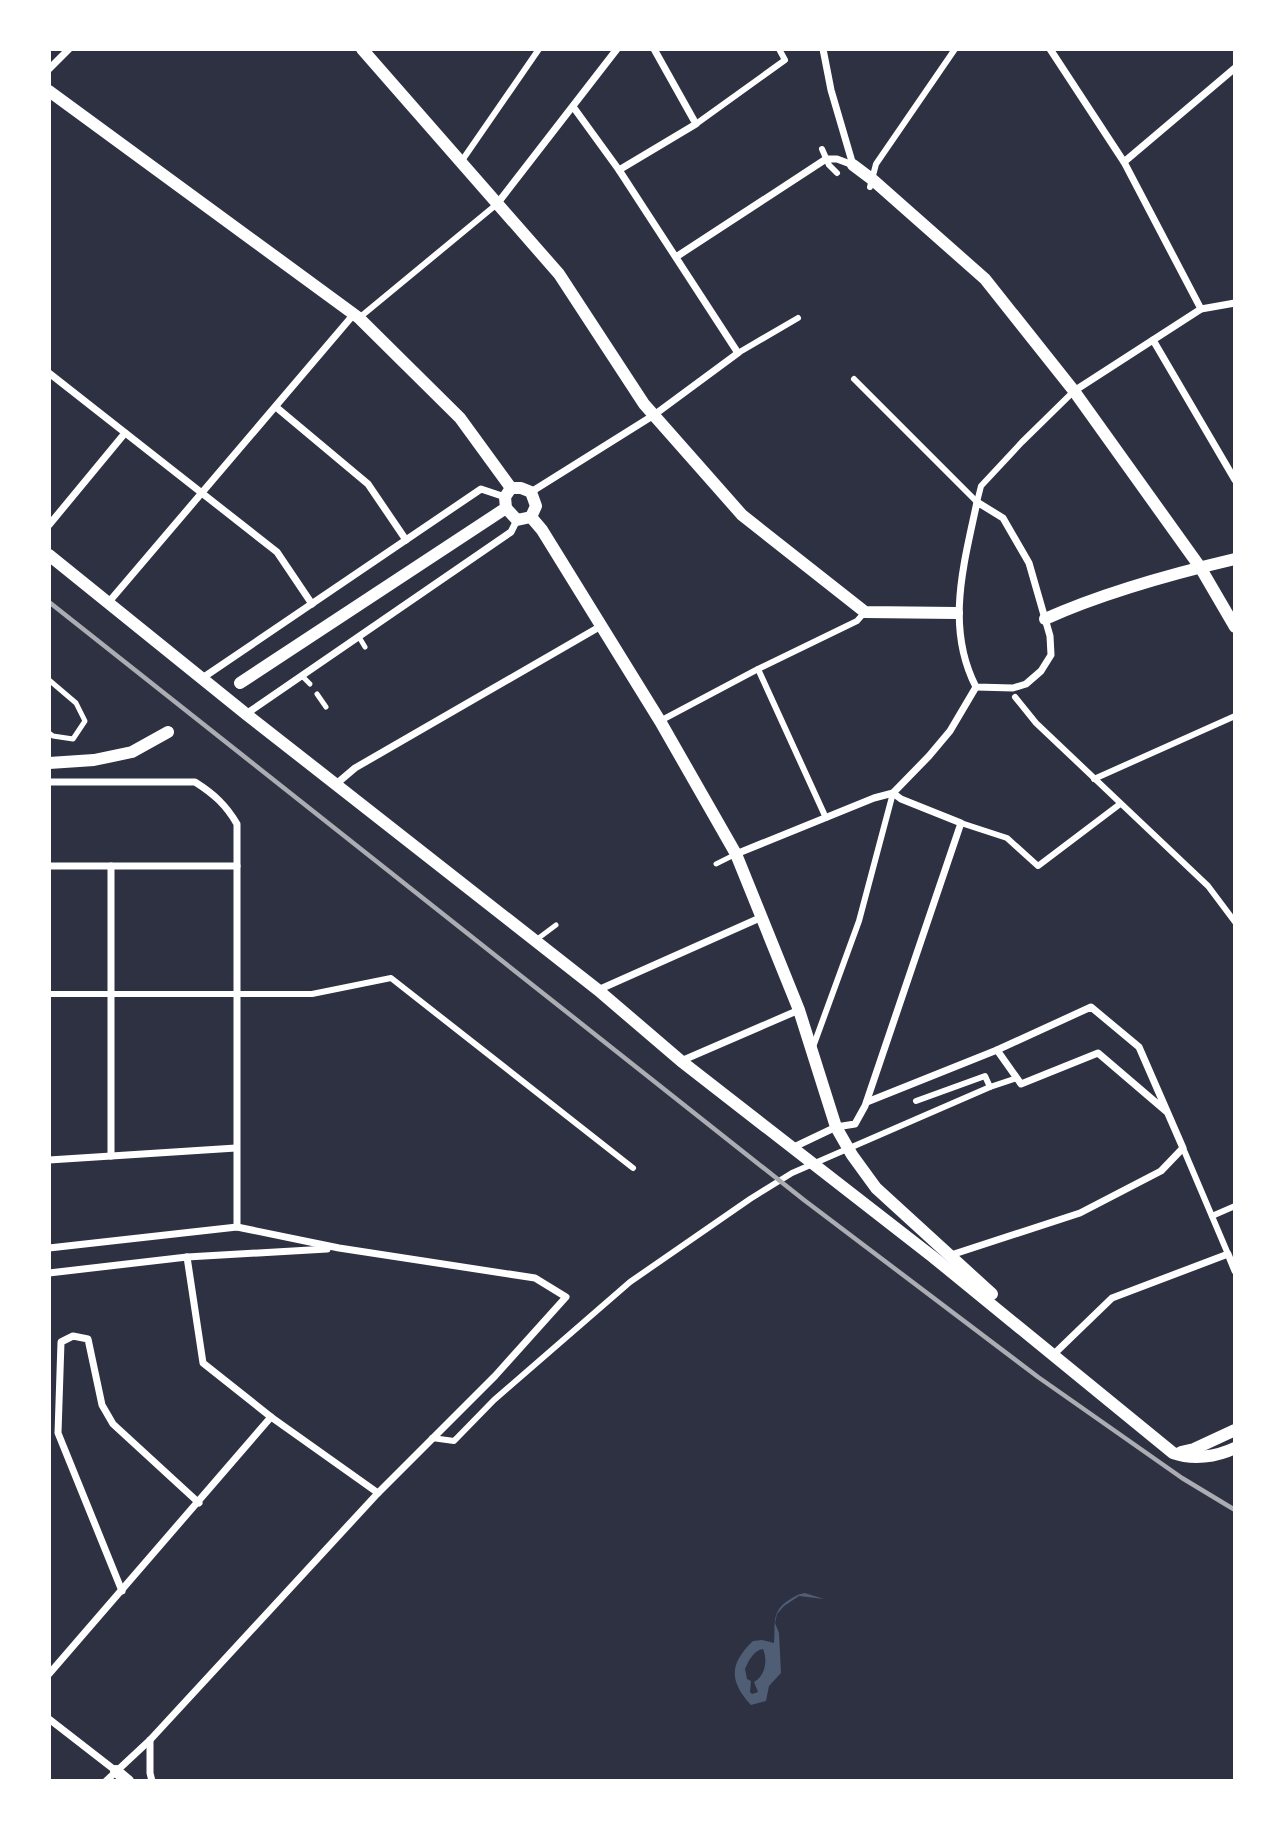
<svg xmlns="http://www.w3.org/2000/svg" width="1284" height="1830" font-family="Quicksand,sans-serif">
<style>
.water{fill:#4f5d75;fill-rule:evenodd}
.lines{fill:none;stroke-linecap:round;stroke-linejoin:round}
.service{stroke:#fff;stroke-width:5}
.pedestrian{stroke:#fff;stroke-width:6}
.minor{stroke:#fff;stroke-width:7}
.tertiary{stroke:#fff;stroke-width:12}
.rail{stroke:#abadb3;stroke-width:4.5}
</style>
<rect width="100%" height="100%" fill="#2d3142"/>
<path class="water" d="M805,1593l19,6 -25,-3 -15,10 -7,8 -2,9 4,10 2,40 -12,13 -3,15 -15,4c-22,-24 -22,-41 2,-64l9,-1 12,3c2,-18 -4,-31 15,-43 5,-3 9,-6 16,-7zM763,1649c5,12 2,27 -9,33l4,10 -6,2 -2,-2 1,-11 -4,-2 -2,-10c3,-8 9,-19 18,-20z"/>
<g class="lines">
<g class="service">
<path d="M359,637l6,10"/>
<path d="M302,676l8,8"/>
<path d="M49,680l27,23 9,18 -12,18 -20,-3 -4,-3"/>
<path d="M317,694l9,13"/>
<path d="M716,864l20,-10"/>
<path d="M536,940l20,-15"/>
</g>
<g class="pedestrian">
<path d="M696,124l89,-64 -6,-11"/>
<path d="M822,149l7,16 8,8"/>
<path d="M461,162l78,-113"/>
<path d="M870,187l6,-23 79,-115"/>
<path d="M359,318l138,-114"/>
<path d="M738,353l60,-35"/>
<path d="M854,379l123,123"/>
<path d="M977,502l4,-16 41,-44 51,-50"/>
<path d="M758,669l68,149"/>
<path d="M1015,697l21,26 172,163 27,36"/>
<path d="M660,721l98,-52 99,-48 7,-8"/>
<path d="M1094,779l141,-63"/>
<path d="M961,823l46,15 31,28 82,-62"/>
<path d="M49,994h263l79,-16 242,190"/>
<path d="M813,1047l46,-126 34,-128"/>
<path d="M990,1087l27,-9"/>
<path d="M1183,1148l45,106"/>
<path d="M1212,1216l23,-10"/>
<path d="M432,1438l22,3 40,-41 136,-118 120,-83 42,-26 198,-86 -5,-11 -69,25"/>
</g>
<g class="minor">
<path d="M823,49l8,41 22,75"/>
<path d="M1050,49l74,113 77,147"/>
<path d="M49,69l20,-20"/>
<path d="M1124,162l111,-94"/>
<path d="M619,170l77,-46 -42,-75"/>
<path d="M497,204l120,-155"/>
<path d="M676,257l150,-98h11l16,6"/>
<path d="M1153,340l82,140"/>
<path d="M49,373l228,179 35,52"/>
<path d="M1074,391l127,-82 34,-6"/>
<path d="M276,407l92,77 38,56"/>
<path d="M531,492l123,-77 84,-62 -119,-183 -45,-62"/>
<path d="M977,502l26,16 26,45 21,73 1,19 -10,16 -15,13 -13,4 -37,-1c-31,-60 -12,-123 1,-185z"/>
<path d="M49,525l76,-92"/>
<path d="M108,603l246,-289"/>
<path d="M201,679l280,-190 24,8"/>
<path d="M246,714l265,-182 6,-12"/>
<path d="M49,782h146c19,12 31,23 42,42v403"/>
<path d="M335,785l20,-17 246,-142"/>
<path d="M736,854l138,-56 19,-5 36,-37 21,-25 26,-44"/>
<path d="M49,866h188"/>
<path d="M111,866v290"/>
<path d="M598,990l164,-73"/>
<path d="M681,1061l118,-51"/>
<path d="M867,1102l130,-52"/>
<path d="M794,1147l42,-20 19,-3 10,-18 96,-283 -60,-24 -8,-6"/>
<path d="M49,1160l187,-12"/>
<path d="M49,1248l188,-21 102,21 196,30 31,19 -71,79 -117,117 -228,247 -44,41"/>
<path d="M951,1255l129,-42 81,-42 22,-23 -44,-101 -48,-40 -94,43 24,34 77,-31 69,59"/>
<path d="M187,1257l16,106 68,54 107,76"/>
<path d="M49,1273l138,-16 140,-8"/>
<path d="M1054,1354l58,-56 116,-44 7,17"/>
<path d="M122,1591l-64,-158 3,-91 12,-6 15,3 14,66 11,19 86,79"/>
<path d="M49,1674l222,-257"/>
<path d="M49,1719l67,52"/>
<path d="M150,1740v33l2,8"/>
</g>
<g class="tertiary">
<path d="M362,49l197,225 85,130 98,111 123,97 92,1"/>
<path d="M49,91l310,227 101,100 51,70"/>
<path d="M853,165l20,15 112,99 89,112 126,176 35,60"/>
<path d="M511,488h10l10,4 5,14 -5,11 -14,3 -11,-12 -1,-11z"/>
<path d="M531,517l11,13 118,191 76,133 63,156 37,117 16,28 24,33 116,106"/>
<path d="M49,555l197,159 352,276 83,71 252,196 240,196c20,7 43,4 62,-5"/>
<path d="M1045,619c60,-27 126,-45 190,-60"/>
<path d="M240,683l266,-175"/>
<path d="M49,763l45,-3 38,-8 36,-20"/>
<path d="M1181,1452l13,-3 41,-19"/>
<path d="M116,1771l12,10"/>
</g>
<path class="rail" d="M49,602l755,598 234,177 144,101 53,32"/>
</g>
<rect width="1284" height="1830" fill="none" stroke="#ffffff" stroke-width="102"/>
</svg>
